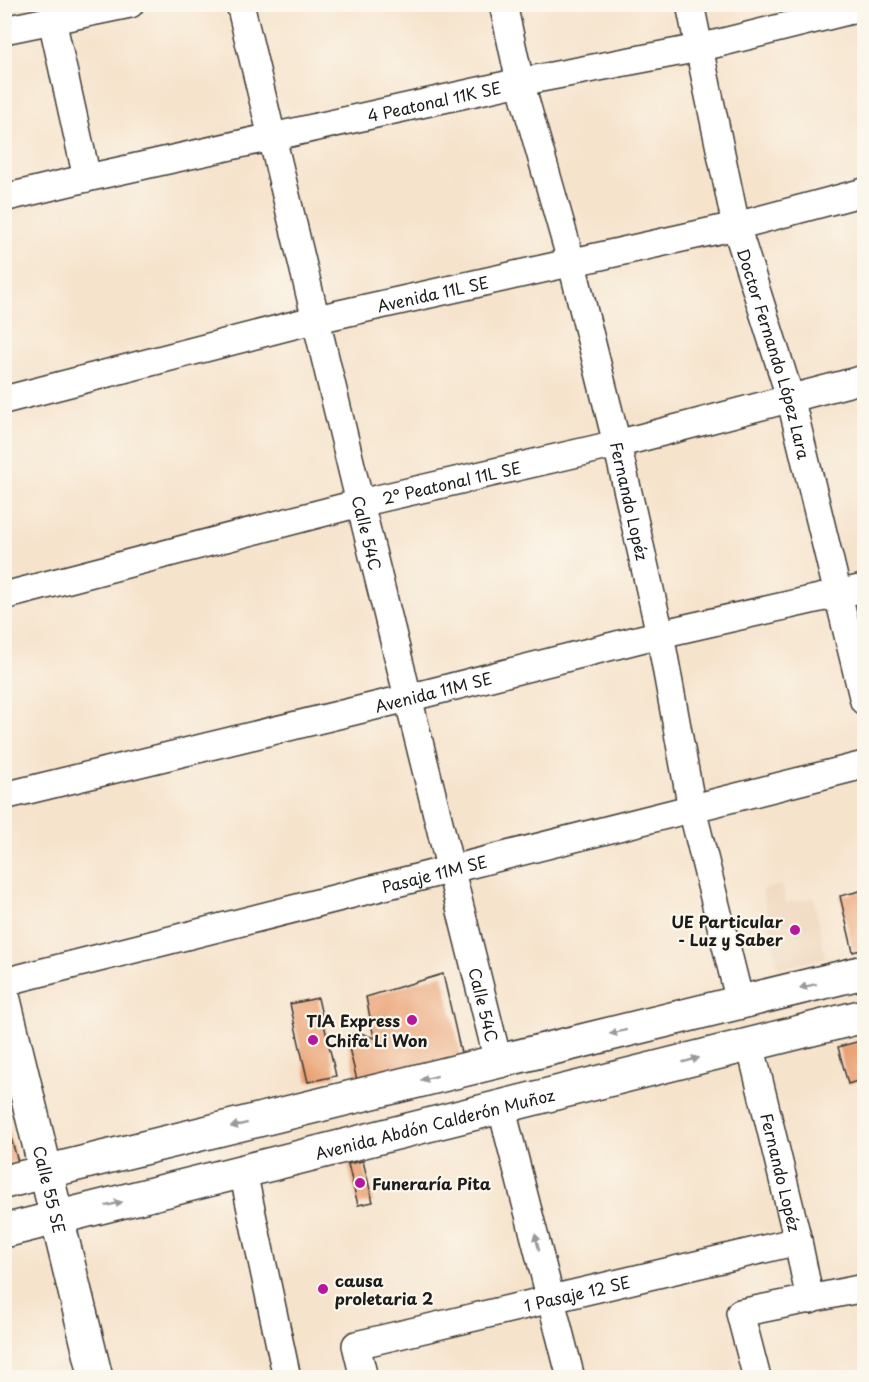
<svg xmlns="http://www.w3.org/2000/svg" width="869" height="1382" font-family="'Playpen Sans',sans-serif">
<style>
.built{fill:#efd6bc}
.building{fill:#eaa072}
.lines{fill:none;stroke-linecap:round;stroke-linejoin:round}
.minor-casing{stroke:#3d3a36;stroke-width:30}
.tertiary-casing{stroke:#3d3a36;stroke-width:36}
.secondary-casing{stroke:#3d3a36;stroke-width:36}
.minor{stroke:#fff;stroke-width:27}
.tertiary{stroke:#fff;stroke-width:33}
.secondary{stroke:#fff;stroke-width:33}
.oneway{fill:#999}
.poi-dot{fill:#b5179e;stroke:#fbf7ec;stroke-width:2}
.labels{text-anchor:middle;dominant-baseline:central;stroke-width:4.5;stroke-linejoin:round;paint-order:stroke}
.street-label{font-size:16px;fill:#1c1c1c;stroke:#fbf7ec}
.poi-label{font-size:16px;font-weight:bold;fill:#1c1c1c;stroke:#fbf7ec;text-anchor:start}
</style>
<rect width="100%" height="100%" fill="#fbf7ec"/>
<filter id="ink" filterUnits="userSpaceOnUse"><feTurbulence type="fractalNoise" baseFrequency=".0167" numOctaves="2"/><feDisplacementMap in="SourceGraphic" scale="12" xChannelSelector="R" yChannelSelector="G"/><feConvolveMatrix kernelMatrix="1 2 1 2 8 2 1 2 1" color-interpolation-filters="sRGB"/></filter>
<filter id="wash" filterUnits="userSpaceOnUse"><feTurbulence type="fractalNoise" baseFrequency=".008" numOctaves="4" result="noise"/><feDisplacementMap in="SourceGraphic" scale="24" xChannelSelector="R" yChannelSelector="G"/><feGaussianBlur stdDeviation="1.35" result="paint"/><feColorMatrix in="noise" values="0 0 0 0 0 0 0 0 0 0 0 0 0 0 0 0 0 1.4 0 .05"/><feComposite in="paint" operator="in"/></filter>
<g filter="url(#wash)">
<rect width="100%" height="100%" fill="#f6e3cc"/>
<path class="built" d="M782,885l4,18 28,-6 11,60 -46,12 -17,-79z"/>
<g id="blocks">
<g class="building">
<path d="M864,890v59l-11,3 -13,-56z"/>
<path d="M443,974l20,88 -105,22 -12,-48 12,-4 16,6 -8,-41z"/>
<path d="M318,998l18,78 -28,6 -18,-78z"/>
<path d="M864,1040v39l-16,5 -10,-37z"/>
<path d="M4,1114l14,48 -14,2z"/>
<path d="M363,1161l10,41 -15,3 -10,-41z"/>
</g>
</g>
</g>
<g filter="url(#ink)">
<use href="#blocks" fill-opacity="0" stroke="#3d3a36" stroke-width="1.5"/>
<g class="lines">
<g class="minor-casing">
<g id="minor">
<path id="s1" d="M240,4l120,499 138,558"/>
<path id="s2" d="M503,4l17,78 52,182 45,180 43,190 32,175 48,193"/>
<path id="s3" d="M690,4l46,222 54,171 74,304"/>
<path d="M52,20l35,158"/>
<path d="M4,30l126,-26"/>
<path id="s4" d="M4,198l83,-20 433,-96 179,-34 165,-41"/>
<path id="s5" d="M4,400l313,-81 419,-93 128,-34"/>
<path id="s6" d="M4,596l356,-93 257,-59 247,-65"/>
<path id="s7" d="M4,796l404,-98 252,-64 204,-46"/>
<path id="s8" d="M4,982l860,-217"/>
<path id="s9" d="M750,1044l48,197 12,59"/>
<path d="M501,1106l70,272"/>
<path d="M243,1172l44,206"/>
<path id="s10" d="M364,1378l-8,-33 442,-104"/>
<path d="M757,1378l-17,-65 124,-25"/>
</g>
</g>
<g class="tertiary-casing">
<g id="tertiary">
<path id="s11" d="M4,1000l92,378"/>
</g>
</g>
<g class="secondary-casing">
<g id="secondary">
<path d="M4,1182l860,-210"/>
<path id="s12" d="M4,1231l860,-215"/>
</g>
</g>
<use href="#minor" class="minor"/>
<use href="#tertiary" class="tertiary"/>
<use href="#secondary" class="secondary"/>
</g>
<defs><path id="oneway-solid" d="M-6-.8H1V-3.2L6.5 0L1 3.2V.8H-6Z" transform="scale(1.5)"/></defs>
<g class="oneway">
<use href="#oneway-solid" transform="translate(808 986) rotate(166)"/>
<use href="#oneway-solid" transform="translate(618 1032) rotate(166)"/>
<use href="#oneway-solid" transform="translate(691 1060) rotate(-15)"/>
<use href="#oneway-solid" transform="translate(429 1078) rotate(166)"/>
<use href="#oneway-solid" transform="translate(239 1125) rotate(166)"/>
<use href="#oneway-solid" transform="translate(114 1204) rotate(-14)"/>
<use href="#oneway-solid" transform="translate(537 1242) rotate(-105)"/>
</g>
</g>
<g class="poi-dot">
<circle cx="795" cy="930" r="6"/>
<circle cx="412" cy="1020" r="6"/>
<circle cx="313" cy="1040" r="6"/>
<circle cx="360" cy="1183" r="6"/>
<circle cx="323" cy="1289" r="6"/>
</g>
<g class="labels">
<g class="street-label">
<text stroke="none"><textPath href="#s4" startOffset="441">4 Peatonal 11K SE</textPath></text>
<text stroke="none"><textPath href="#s5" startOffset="442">Avenida 11L SE</textPath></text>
<text stroke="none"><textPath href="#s3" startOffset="360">Doctor Fernando López Lara</textPath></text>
<text stroke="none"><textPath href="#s6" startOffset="462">2° Peatonal 11L SE</textPath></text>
<text stroke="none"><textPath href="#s2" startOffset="513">Fernando Lopéz</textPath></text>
<text stroke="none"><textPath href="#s1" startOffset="544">Calle 54C</textPath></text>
<text stroke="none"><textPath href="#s7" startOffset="442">Avenida 11M SE</textPath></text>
<text stroke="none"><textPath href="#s8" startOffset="444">Pasaje 11M SE</textPath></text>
<text stroke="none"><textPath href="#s1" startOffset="1030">Calle 54C</textPath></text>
<text stroke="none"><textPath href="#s12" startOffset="444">Avenida Abdón Calderón Muñoz</textPath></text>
<text stroke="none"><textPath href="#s9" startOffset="132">Fernando Lopéz</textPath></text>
<text stroke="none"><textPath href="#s11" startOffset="195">Calle 55 SE</textPath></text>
<text stroke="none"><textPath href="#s10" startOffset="261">1 Pasaje 12 SE</textPath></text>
</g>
<g class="poi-label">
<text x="783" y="921" text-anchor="end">UE Particular<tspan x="783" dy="18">- Luz y Saber</tspan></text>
<text x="400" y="1020" text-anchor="end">TIA Express</text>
<text x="325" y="1040">Chifa Li Won</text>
<text x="372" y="1183">Funeraría Pita</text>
<text x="335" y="1280">causa<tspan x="335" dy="18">proletaria 2</tspan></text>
</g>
</g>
<rect width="869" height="1382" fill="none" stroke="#fbf7ec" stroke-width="24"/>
</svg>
